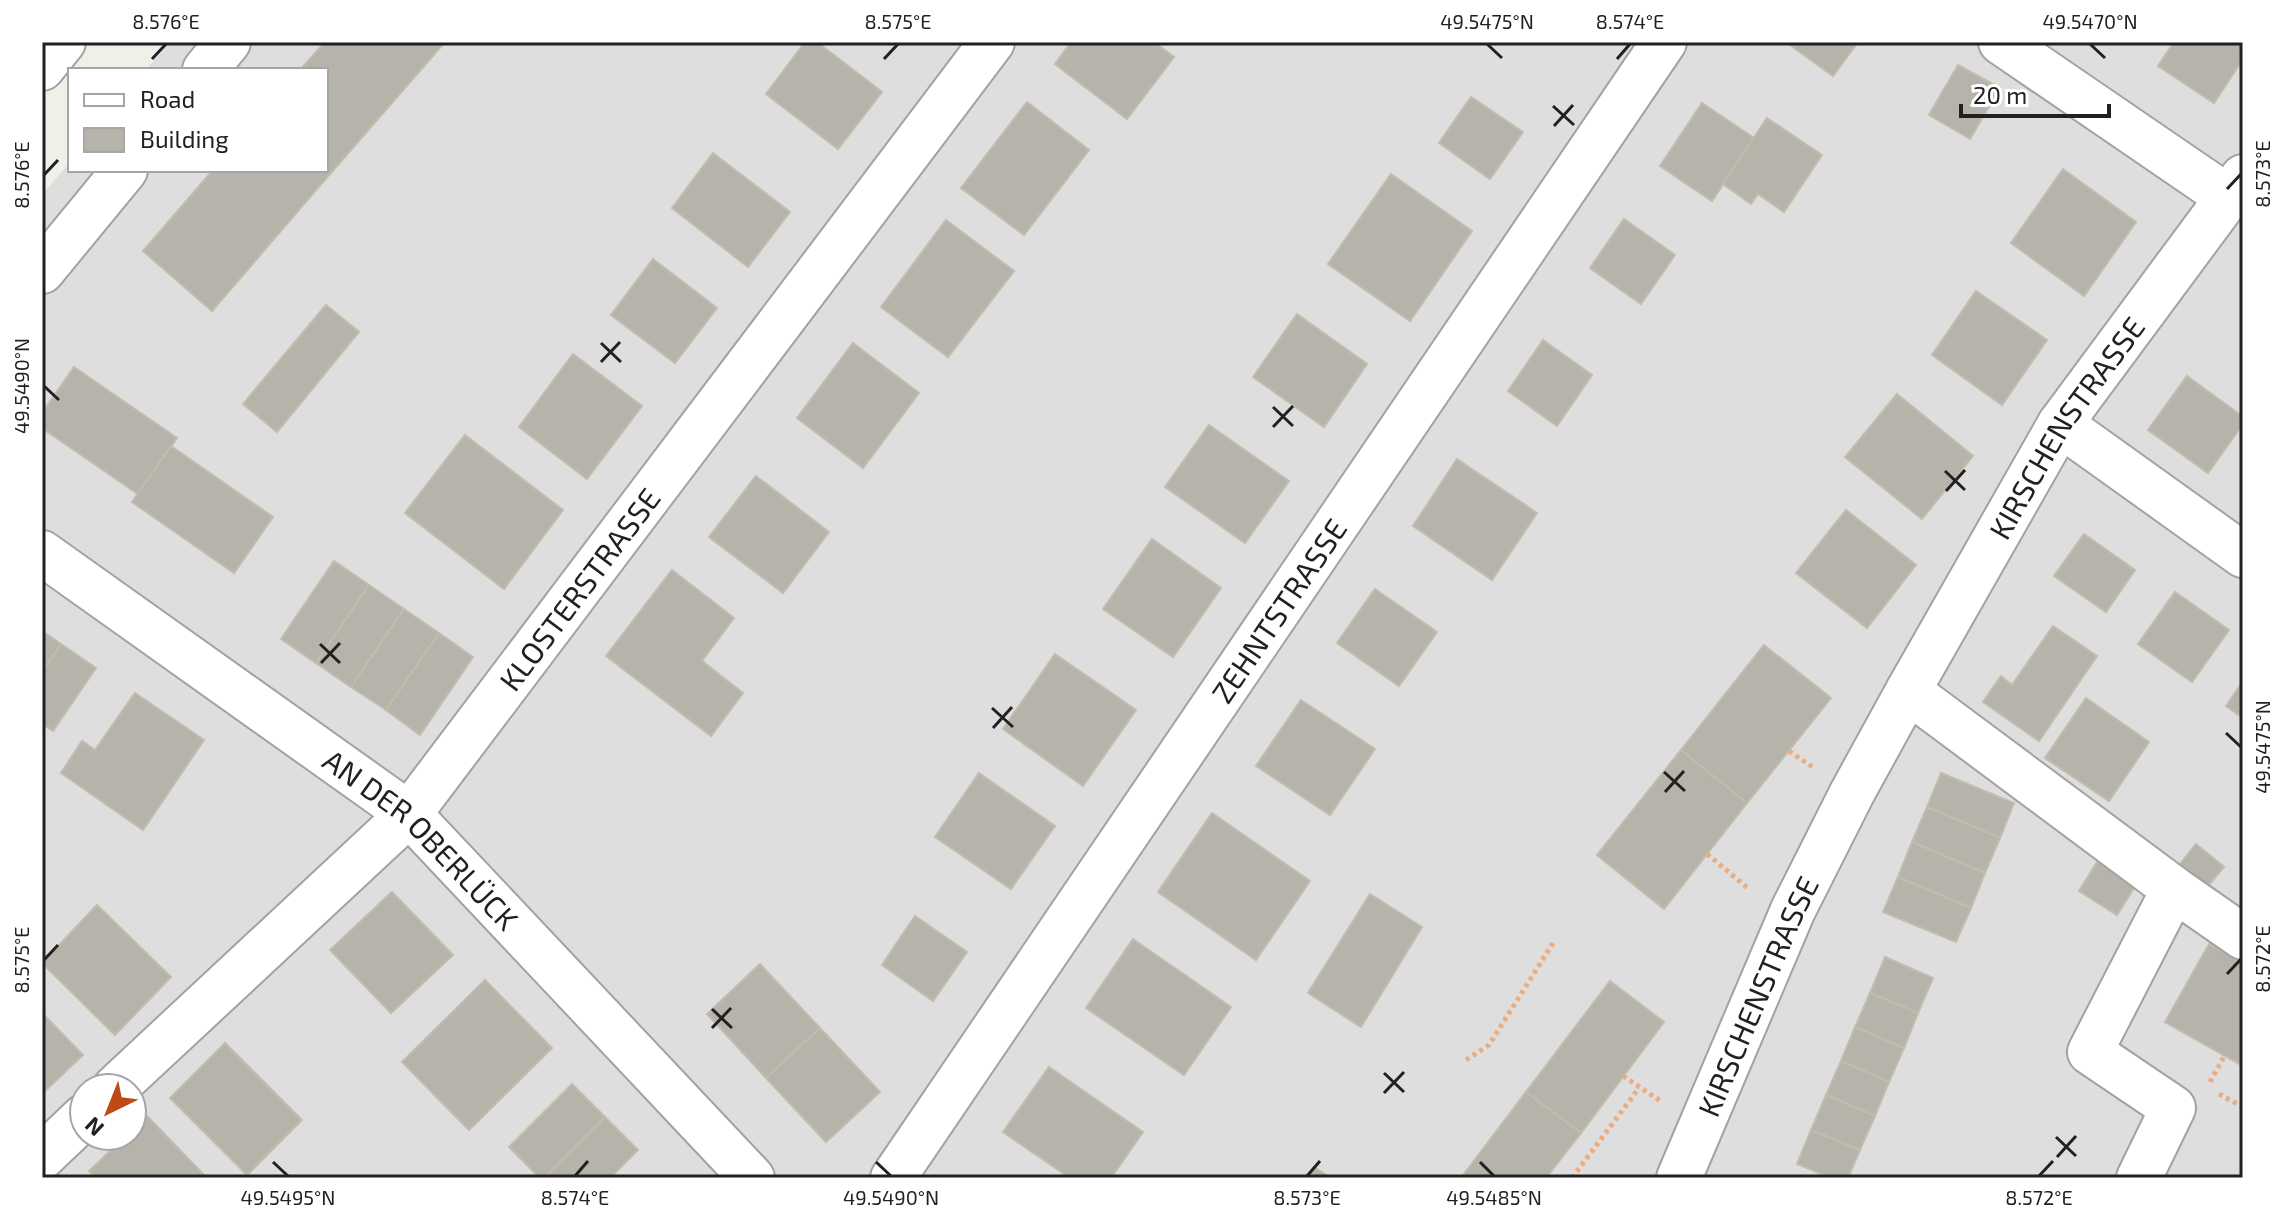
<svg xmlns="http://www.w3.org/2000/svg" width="2285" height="1220" font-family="'Exo 2',sans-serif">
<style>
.residential{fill:#dfdede;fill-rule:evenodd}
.building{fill:#b6b3ab;stroke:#c1bcac;stroke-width:2}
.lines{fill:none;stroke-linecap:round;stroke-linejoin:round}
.minor-casing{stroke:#a2a2a2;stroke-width:48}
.path{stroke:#ecad7e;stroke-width:5;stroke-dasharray:4 4;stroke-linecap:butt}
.minor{stroke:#fff;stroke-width:44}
.ticks{fill:none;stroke:#212121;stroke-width:3}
.labels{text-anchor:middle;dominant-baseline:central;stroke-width:6;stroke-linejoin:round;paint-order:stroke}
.street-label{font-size:30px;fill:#212121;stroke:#fff}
.neatline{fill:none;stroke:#212121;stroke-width:3}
.ticks-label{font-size:20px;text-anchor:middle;fill:#212121}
</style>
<rect width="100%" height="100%" fill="#f0f0e9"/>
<path class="residential" d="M169,42h2074v1136h-2201v-983l28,-33v8h256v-100h-180zM84,1088h48v48h-48z"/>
<g class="building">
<path d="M325,42h120l-115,132 -5,-4 1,-100h-26z"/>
<path d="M805,42h12l65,50 -44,57 -72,-55z"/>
<path d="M1071,42h83l20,15 -47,62 -72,-55z"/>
<path d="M1786,42h72l-25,34z"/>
<path d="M2174,42l69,1v16l-29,44 -56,-37z"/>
<path d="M1958,65l42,23 -30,51 -41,-24z"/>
<path d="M1471,97l52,35 -33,47 -51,-36z"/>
<path d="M1027,102l62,48 -65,85 -63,-47z"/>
<path d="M1702,103l52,35 -42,63 -52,-35z"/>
<path d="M1767,118l55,37 -38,57 -26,-18 -7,10 -28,-20z"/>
<path d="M713,153l77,59 -42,55 -76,-59z"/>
<path d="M2063,169l73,53 -52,74 -73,-53z"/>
<path d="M213,170h112l5,4 -118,137 -69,-60z"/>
<path d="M1391,174l81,57 -62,90 -82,-57z"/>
<path d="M1624,219l51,36 -34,49 -51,-36z"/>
<path d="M946,220l68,51 -66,86 -67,-50z"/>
<path d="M653,259l64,49 -42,55 -64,-48z"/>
<path d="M1976,291l71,49 -45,65 -70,-50z"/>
<path d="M326,305l33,27 -82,100 -34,-28z"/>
<path d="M1297,314l70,50 -43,63 -71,-50z"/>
<path d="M1543,340l49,35 -35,51 -49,-35z"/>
<path d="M853,343l66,50 -56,75 -66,-50z"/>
<path d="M573,354l69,52 -55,73 -68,-52z"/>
<path d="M74,367l103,71 -39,56 -96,-66v-15z"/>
<path d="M2187,376l56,41v7l-35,49 -60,-43z"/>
<path d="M1897,394l76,62 -51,63 -77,-62z"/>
<path d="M1209,425l80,56 -44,62 -80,-56z"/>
<path d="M465,435l98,75 -59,79 -99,-76z"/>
<path d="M171,446l102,71 -39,56 -102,-71z"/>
<path d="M1457,459l80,54 -45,67 -79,-54z"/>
<path d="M756,476l73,56 -46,61 -74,-56z"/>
<path d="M1846,510l70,55 -49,63 -71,-55z"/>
<path d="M2084,534l51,36 -29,42 -52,-36z"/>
<path d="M1152,539l69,49 -48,69 -70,-48z"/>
<path d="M334,561l35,24 -53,78 -35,-24z"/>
<path d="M672,570l62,48 -32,43 41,32 -32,43 -105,-80z"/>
<path d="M369,585l35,24 -53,78 -35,-24z"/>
<path d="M1375,589l62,43 -38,54 -62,-43z"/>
<path d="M2175,592l54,38 -37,52 -54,-38z"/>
<path d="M404,609l35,24 -53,77 -35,-23z"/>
<path d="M2053,626l44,30 -58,85 -56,-39 18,-26 11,9z"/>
<path d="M42,631l19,13 -19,28z"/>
<path d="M439,633l34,24 -53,78 -34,-25z"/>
<path d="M61,644l35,24 -43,63 -11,-7v-52z"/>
<path d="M1764,645l67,53 -84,105 -66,-53z"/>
<path d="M1055,654l81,56 -53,76 -80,-57z"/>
<path d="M2243,681v37l-17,-12z"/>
<path d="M135,693l69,47 -61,90 -82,-57 21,-32 13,9z"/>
<path d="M2086,698l63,44 -40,59 -64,-43z"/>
<path d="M1301,700l74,49 -45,66 -74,-49z"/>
<path d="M1681,750l66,53 -83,106 -67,-54z"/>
<path d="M979,773l76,53 -44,63 -76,-52z"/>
<path d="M1941,773l73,30 -14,35 -73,-31z"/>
<path d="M1927,807l73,31 -15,35 -73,-31z"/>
<path d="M1212,813l98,68 -54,79 -98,-68z"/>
<path d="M1912,842l73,31 -14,35 -73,-31z"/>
<path d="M2196,844l28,23 -16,19 -28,-22z"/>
<path d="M2104,851l38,24 -25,40 -38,-24z"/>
<path d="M1898,877l73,31 -15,34 -73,-30z"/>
<path d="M392,892l61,63 -62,58 -61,-63z"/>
<path d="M1370,894l52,33 -61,100 -53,-34z"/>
<path d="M97,905l74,72 -56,58 -73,-72z"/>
<path d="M915,916l52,36 -34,49 -51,-36z"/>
<path d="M1133,939l98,68 -47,68 -98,-67z"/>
<path d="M2209,944l34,19v103l-78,-44z"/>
<path d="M1885,957l48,21 -15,35 -48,-20z"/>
<path d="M760,964l60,64 -54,50 -59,-64z"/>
<path d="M485,980l67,68 -83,82 -67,-68z"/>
<path d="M1610,981l54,41 -83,111 -55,-41z"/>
<path d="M1870,993l48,20 -14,35 -49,-21z"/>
<path d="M42,1013l41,42 -41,39z"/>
<path d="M1855,1027l49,21 -15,34 -48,-21z"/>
<path d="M820,1028l60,64 -54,50 -60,-64z"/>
<path d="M225,1043l77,77 -55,55 -77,-77z"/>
<path d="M1841,1061l48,21 -14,34 -49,-21z"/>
<path d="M1049,1067l94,65 -32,46h-41l-67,-46z"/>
<path d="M572,1084l33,33 -61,61h-4l-31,-31z"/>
<path d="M1526,1092l55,41 -35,45h-85z"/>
<path d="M1826,1095l49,21 -15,34 -49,-20z"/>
<path d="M147,1116l60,62h-111l-7,-7 37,-35h6v-6z"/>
<path d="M605,1117l33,33 -28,28h-66z"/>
<path d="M1811,1130l49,20 -12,28h-17l-34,-14z"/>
<path d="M1314,1167l17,11h-24z"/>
</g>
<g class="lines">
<g class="minor-casing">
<g id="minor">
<path d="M2001,42l228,156"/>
<path d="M42,68l21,-26"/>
<path d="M205,70l23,-28"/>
<path d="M42,271l83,-101"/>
<path d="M2060,424l183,131"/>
<path id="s1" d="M42,553l367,261 343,364"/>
<path d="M1908,691l266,198 69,48"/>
<path id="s2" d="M115,1088l294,-274 583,-772"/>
<path d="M42,1157l42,-40"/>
<path id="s3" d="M893,1178l771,-1136"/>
<path id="s4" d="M1679,1178l114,-268 59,-117 56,-102 152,-267 183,-247"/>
<path d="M2139,1178l34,-70 -83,-56 84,-163"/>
</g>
</g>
<g class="path">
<path d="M1789,751l25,17"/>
<path d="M1707,854l42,35"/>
<path d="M1466,1060l23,-15 64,-102"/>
<path d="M1623,1076l39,26"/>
<path d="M2210,1082l15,-27"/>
<path d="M2219,1094l24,13"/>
<path d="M1572,1178l67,-90"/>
</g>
<use href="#minor" class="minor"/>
</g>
<path class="ticks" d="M1487,44l15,14M2090,44l15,14M152,59l14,-15M884,59l14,-15M1617,59l13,-15M1553,106l21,19M1554,126l19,-21M44,175l14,-15M2227,189l14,-15M601,343l20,19M601,362l19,-20M44,386l15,14M1273,407l20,19M1273,427l20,-21M1945,471l20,19M1946,491l19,-21M320,644l20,19M321,663l19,-20M992,708l21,19M993,728l19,-21M2226,733l15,14M1664,772l21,19M1665,792l19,-21M44,960l14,-15M2227,974l14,-15M712,1009l20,19M712,1028l19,-20M1384,1073l20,19M1384,1093l20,-21M2056,1137l20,19M2057,1157l19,-21M273,1162l15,14M876,1162l15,14M1480,1162l14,14M575,1176l13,-15M1307,1176l13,-15M2039,1176l14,-15"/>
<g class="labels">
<g class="street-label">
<text stroke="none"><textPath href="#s4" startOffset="846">KIRSCHENSTRASSE</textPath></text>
<text stroke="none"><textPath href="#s2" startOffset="684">KLOSTERSTRASSE</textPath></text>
<text stroke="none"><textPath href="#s3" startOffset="686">ZEHNTSTRASSE</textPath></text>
<text stroke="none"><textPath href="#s1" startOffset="476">AN DER OBERLÜCK</textPath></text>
<text stroke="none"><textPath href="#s4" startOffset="198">KIRSCHENSTRASSE</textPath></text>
</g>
</g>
<rect width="2285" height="1220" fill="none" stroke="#ffffff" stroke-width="88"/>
<rect x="68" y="68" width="260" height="104" fill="#ffffff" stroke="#a6a6a6" stroke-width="2"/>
<rect x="84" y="94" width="40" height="12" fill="#ffffff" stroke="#a6a6a6" stroke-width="2"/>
<text x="140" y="108" font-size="24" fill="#212121">Road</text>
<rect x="84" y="128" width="40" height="24" fill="#b6b3ab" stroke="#a6a6a6" stroke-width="2"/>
<text x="140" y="148" font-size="24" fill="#212121">Building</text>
<g transform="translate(108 1112) rotate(223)"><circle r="38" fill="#ffffff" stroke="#a6a6a6" stroke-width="2"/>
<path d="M0-6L14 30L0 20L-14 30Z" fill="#bd4b15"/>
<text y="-12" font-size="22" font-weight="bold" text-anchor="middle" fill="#212121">N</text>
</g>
<path d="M1961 104v12h148v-12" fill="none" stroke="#212121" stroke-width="4"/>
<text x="1973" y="104" font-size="24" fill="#212121" stroke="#ffffff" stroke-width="6" paint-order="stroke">20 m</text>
<rect x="44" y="44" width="2197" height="1132" class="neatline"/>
<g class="ticks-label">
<text x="166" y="29">8.576°E</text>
<text x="898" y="29">8.575°E</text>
<text x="1487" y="29">49.5475°N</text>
<text x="1630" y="29">8.574°E</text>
<text x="2090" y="29">49.5470°N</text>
<text transform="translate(2263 174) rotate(-90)" y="7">8.573°E</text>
<text transform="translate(22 175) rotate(-90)" y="7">8.576°E</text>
<text transform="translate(22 386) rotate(-90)" y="7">49.5490°N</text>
<text transform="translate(2263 747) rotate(-90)" y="7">49.5475°N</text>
<text transform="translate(2263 959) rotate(-90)" y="7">8.572°E</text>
<text transform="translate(22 960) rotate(-90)" y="7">8.575°E</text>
<text x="288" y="1205">49.5495°N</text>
<text x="575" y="1205">8.574°E</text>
<text x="891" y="1205">49.5490°N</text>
<text x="1307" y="1205">8.573°E</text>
<text x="1494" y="1205">49.5485°N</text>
<text x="2039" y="1205">8.572°E</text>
</g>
</svg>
